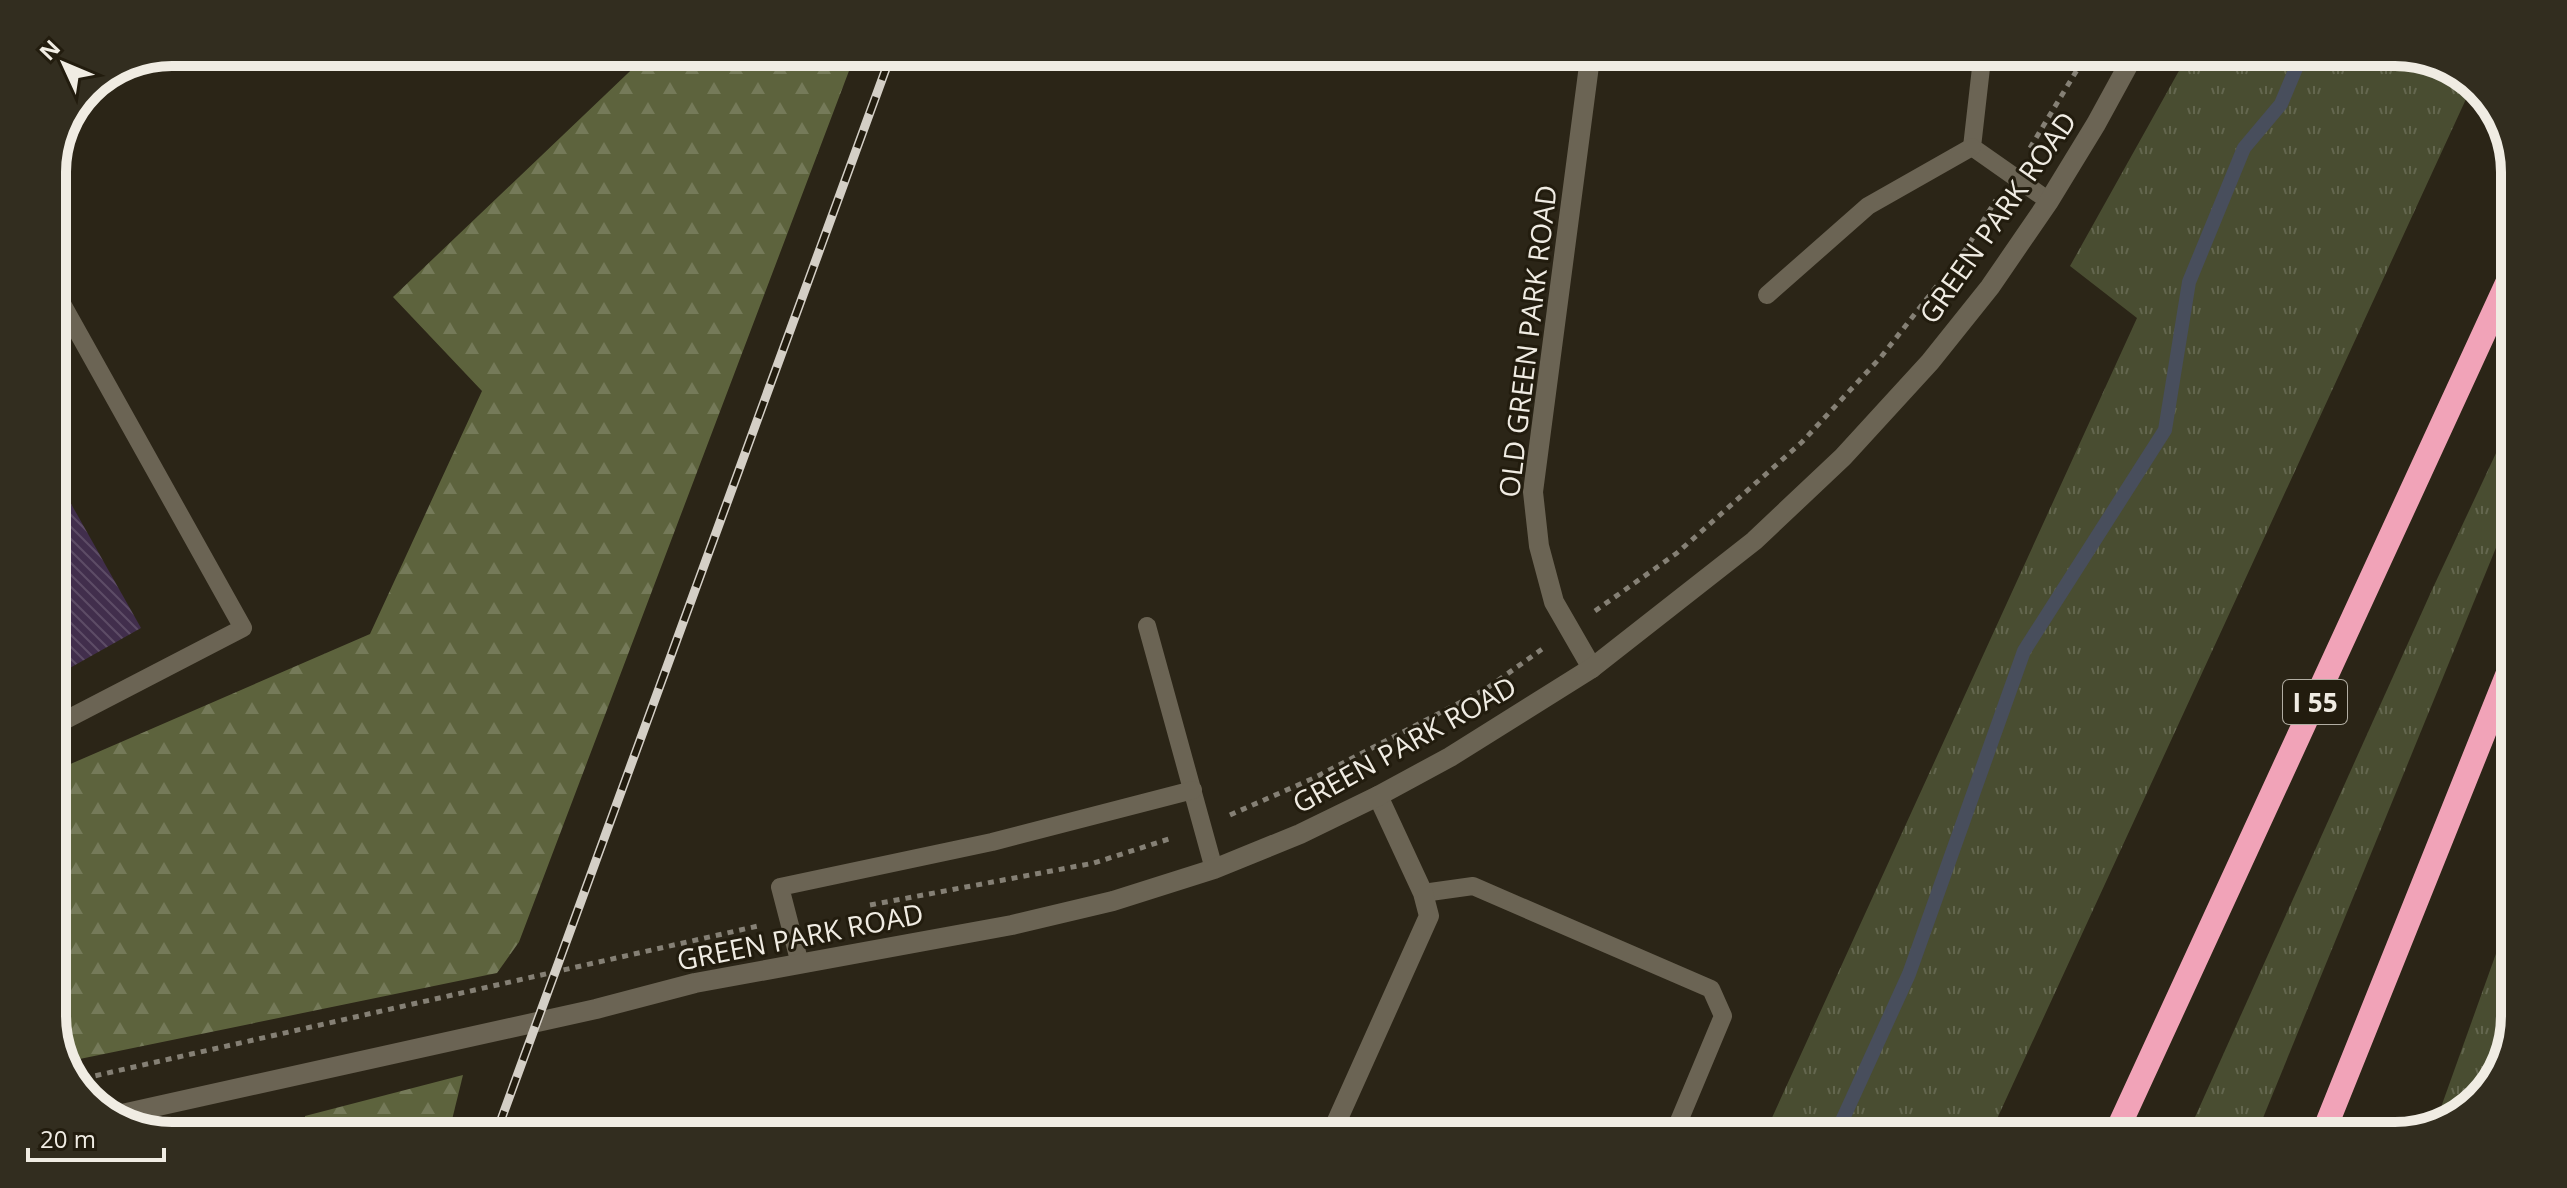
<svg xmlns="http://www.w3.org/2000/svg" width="2567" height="1188" font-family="'Open Sans',sans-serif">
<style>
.grass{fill:url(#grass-tufts)}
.forest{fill:url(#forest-firs)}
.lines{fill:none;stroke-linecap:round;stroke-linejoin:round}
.stream{stroke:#484e5c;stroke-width:14}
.building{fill:url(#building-back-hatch)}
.path{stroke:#858075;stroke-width:5;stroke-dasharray:6 6;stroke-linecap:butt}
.service{stroke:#6b6454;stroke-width:18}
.minor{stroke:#6b6454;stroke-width:20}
.tertiary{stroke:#6b6454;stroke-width:20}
.motorway{stroke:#f1a3b8;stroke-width:24}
.rail-casing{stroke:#d4cfc6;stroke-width:9}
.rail{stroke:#221c0e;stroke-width:6;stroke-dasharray:18;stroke-linecap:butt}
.labels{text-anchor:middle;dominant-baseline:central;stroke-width:6;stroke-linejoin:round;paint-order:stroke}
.shield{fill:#221c0e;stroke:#b2aea3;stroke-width:2}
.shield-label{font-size:26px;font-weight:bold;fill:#f0ece3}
.street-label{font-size:28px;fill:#f0ece3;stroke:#221c0e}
.rim{fill:none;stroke:#f0ece3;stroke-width:10}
</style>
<defs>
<pattern id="grass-tufts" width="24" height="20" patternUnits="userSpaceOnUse" patternTransform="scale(2)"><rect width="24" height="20" fill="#494d31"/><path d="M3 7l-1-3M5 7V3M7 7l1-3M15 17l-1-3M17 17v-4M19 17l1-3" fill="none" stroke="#64674f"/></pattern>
<pattern id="forest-firs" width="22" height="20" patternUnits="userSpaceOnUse" patternTransform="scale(2)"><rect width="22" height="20" fill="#5d633d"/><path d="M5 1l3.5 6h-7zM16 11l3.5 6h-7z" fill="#757a59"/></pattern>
<pattern id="building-back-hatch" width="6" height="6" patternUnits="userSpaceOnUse" patternTransform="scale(2)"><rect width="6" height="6" fill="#412e4c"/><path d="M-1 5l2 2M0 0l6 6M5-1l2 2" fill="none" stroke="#5d4c66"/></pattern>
</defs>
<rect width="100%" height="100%" fill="#2b2517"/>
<g class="grass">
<path d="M2185,60l257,1 30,25 -482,1048 -225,-1 372,-815 -67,-52z"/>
<path d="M2512,419l-1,92 -255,624h-69l244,-543z"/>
<path d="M2507,923l-1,140 -45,53 -26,8z"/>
</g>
<g class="forest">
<path d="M648,54l207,1 -336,887 -22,31 -432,89 -13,-37v-253l318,-138 112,-243 -89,-94z"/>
<path d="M463,1075l-13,53 -145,-1v-11z"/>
</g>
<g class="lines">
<path class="stream" d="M1836,1134l73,-160 115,-323 141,-221 24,-148 55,-134 37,-44 18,-43"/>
</g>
<path class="building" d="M52,470l89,158 -89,50z"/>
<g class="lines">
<g class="path">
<path d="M2030,148l53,-88"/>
<path d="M1595,611l82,-58 125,-111 79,-85 85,-108 30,-49"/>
<path d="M1230,815l84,-37 172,-89 59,-42"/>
<path d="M870,905l224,-42 78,-25"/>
<path d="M72,1081l686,-155"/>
</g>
<g class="service">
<path d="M481,53h8"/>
<path d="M1982,59l-10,88 77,54"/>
<path d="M52,286l191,342 -191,99"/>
<path d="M1767,295l101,-89 104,-59"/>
<path d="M1147,626l67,243"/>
<path d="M1423,893l50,-7 238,103 12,27 -49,117"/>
<path d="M800,964l-20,-77 212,-45 201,-52"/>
</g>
<g class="minor">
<path d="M1590,58l-57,434 6,54 15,56 38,66"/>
<path d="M1332,1132l97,-216 -6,-23 -45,-97"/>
</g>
<path class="tertiary" d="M113,1116l483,-107 99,-26 317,-58 101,-24 101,-32 86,-35 78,-38 72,-39 142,-89 162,-127 89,-84 87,-95 60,-75 59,-86 47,-77 35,-64"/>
<g class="motorway">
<path d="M2115,1135l399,-867"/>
<path d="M2322,1136l188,-468"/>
</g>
<g class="rail-casing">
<path id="rail" d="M498,1128l393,-1073"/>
</g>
<use href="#rail" class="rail"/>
</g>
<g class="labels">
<rect class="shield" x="2283" y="680" width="64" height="44" rx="6"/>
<g class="shield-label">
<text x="2315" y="702">I 55</text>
</g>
<g class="street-label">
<text transform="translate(1997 217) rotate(-55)">GREEN PARK ROAD</text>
<text transform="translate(1527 341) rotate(-83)">OLD GREEN PARK ROAD</text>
<text transform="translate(1404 744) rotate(-29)">GREEN PARK ROAD</text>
<text transform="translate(800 936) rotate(-11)">GREEN PARK ROAD</text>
</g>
</g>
<path d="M0 0H2567V1188H0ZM172 66H2395A106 106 0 0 1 2501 172V1016A106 106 0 0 1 2395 1122H172A106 106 0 0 1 66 1016V172A106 106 0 0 1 172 66Z" fill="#322d1f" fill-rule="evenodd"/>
<path class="rim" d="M172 66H2395A106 106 0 0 1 2501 172V1016A106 106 0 0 1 2395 1122H172A106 106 0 0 1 66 1016V172A106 106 0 0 1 172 66Z"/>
<g transform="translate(64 64) rotate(314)" stroke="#221c0e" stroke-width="6" paint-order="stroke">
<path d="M0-6L14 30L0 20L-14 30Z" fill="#f0ece3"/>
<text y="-12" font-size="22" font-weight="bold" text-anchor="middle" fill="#f0ece3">N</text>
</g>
<path d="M28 1148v12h136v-12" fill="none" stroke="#f0ece3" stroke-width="4"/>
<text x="40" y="1148" font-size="24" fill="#f0ece3" stroke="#221c0e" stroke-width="6" paint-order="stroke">20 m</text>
</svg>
